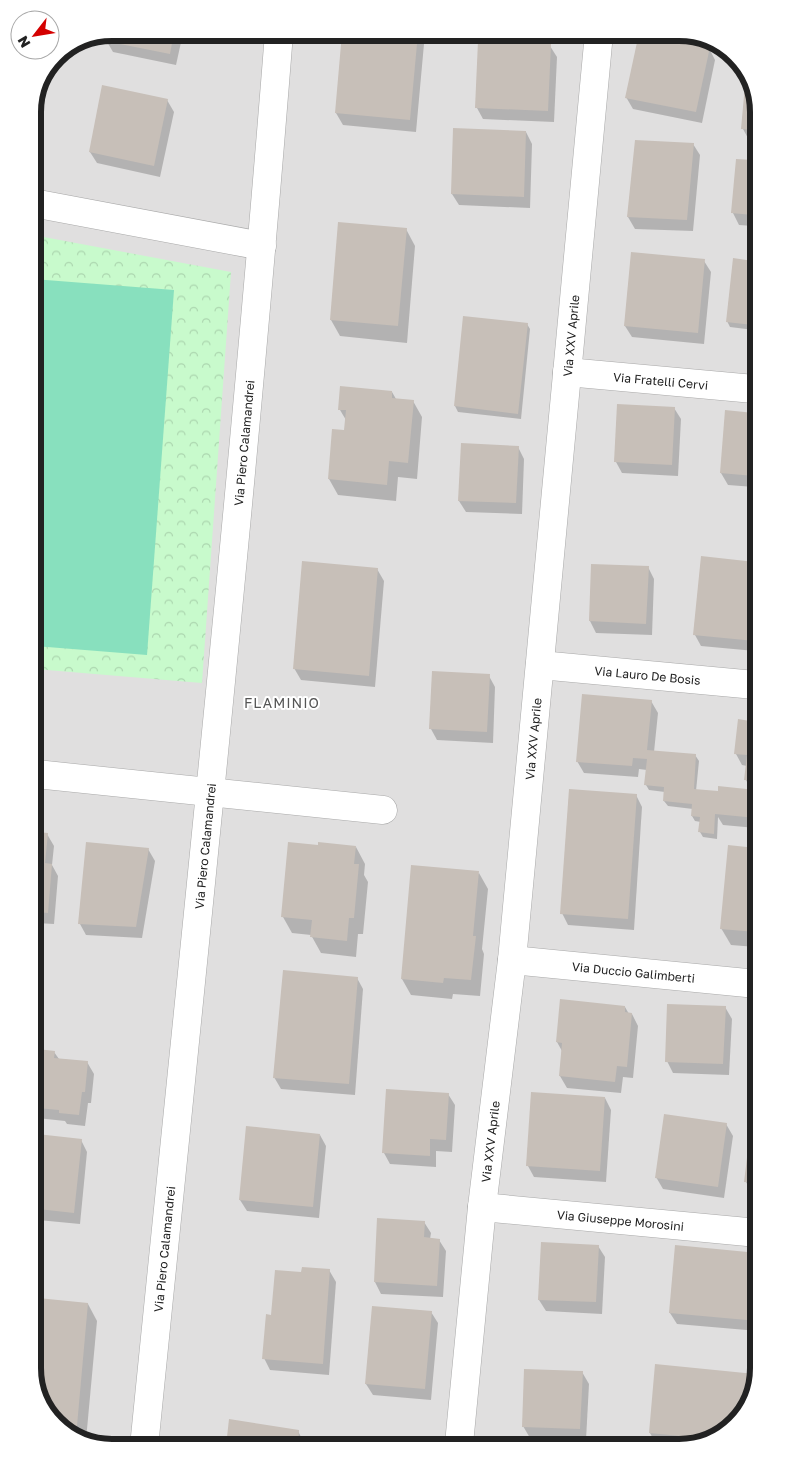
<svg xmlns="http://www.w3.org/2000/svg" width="791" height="1480" font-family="'Golos Text',sans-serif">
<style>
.residential{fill:#e0dfdf}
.park{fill:url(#park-crowns)}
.pitch{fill:#88e0be}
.shadow{fill:#0003}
.building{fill:#c7bfb8}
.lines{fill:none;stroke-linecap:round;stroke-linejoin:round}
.street-casing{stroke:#a9a9a9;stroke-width:29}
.street{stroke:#fff;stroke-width:28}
.labels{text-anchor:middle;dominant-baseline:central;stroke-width:4;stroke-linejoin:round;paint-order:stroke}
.street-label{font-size:12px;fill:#222;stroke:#fff}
.neighbourhood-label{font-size:14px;letter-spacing:1px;fill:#555;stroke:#fff}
.rim{fill:none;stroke:#222;stroke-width:6}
</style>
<defs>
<pattern id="park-crowns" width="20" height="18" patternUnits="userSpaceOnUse" patternTransform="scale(1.25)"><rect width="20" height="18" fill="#c8facc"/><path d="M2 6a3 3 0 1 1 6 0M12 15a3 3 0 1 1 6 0" fill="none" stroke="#acd6af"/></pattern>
</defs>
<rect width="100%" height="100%" fill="#f2efe9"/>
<path class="residential" d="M112,33h572l39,13 29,35 6,1287 -13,44 -35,29 -603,6 -39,-13 -29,-35 -6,-1292 23,-51z"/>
<path class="park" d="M33,235l198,37 -29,411 -167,-14z"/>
<path class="pitch" d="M33,279l141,11 -27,365 -112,-9z"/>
<g class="shadow">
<path d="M112,33h71l-7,32 -63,-13 -7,-12 1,-5z"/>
<path d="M343,33h82l-9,99 -73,-7 -7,-12z"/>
<path d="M550,46l7,11 -3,65 -71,-3 -6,-11z"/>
<path d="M709,48l6,12 -13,63 -69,-14 -7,-12z"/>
<path d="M747,75l5,6 1,60 -4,-1 -6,-11z"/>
<path d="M45,81l2,5 -10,62 -4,-1v-40z"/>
<path d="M167,100l7,12 -14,65 -63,-14 -7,-11z"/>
<path d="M526,132l6,12 -2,64 -71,-3 -7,-11z"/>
<path d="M693,144l7,11 -7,76 -58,-2 -7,-12z"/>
<path d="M753,162v64l-14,-1 -6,-12z"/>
<path d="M406,229l9,17 -8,97 -67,-7 -9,-16z"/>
<path d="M734,259l19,3 1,68 -24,-3 -3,-6z"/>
<path d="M704,261l7,11 -7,72 -72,-7 -7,-11z"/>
<path d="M527,324l3,5 -9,90 -63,-7 -3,-6z"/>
<path d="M392,392l4,7 17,2 9,16 -5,62 -19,-2 -2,24 -58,-6 -9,-16 16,-47 1,-12 -6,-10z"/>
<path d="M674,408l7,11 -3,57 -56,-3 -6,-11z"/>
<path d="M754,414v73l-26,-2 -7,-12z"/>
<path d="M518,447l6,12 -2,55 -56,-2 -7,-11z"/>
<path d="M755,563v88l-54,-5 -6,-11z"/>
<path d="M592,565l56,2 6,12 -2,56 -56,-2 -6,-12z"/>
<path d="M377,569l7,12 -9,106 -74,-7 -7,-12z"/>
<path d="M489,676l6,11 -2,56 -56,-3 -6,-11z"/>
<path d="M651,701l7,12 -4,39 41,3 4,6 -3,30 21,1 35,-1 -6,-11 1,-14 -5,-1 -6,-11 15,-32 1,-10h3l1,116 -33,-3 -5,-8 -1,22 -14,-2 -3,-5 1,-10 -6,-1 -3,-5 1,-7 -25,-3 -4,-5 1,-9 -16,-2 -3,-5 1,-15 -8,-1 -1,8 -54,-4 -7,-12z"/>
<path d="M636,795l6,12 -8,123 -66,-5 -6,-12z"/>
<path d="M36,833l11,1 7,12 -2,19 6,11 -4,48 -18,-1z"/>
<path d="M729,846l27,3v98l-25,-2 -10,-17z"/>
<path d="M356,847l9,17 -1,11 4,7 -5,52h-5l-2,23 -35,-4 -10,-18 -19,-2 -9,-16z"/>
<path d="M148,849l7,12 -13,77 -56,-3 -6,-11z"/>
<path d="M479,873l9,16 -6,60 2,5 -4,42 -27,-2 -1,5 -41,-4 -9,-16z"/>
<path d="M357,978l6,11 -8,106 -74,-6 -7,-12z"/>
<path d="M625,1007l4,7h3l6,12 -5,52 -10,-1 -2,16 -54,-5 -7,-12 2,-25 -5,-9z"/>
<path d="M725,1007l7,12 -3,56 -56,-2 -6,-12z"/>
<path d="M37,1050l17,2 5,7 28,3 7,12 -3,29h-3l-3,23 -18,-2 -2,-3 -28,-3z"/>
<path d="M448,1094l7,11 -3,47 -16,-1v16l-46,-3 -6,-11z"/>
<path d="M605,1098l6,12 -5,72 -72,-5 -6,-11z"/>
<path d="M754,1110h3l1,84 -6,-1 -6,-11z"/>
<path d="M726,1124l7,12 -9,62 -61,-9 -7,-12z"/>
<path d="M320,1135l6,11 -7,72 -72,-7 -7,-11z"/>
<path d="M37,1136l44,4 6,12 -7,72 -42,-4z"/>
<path d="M424,1222l7,11 -1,6 9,1 7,11 -3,46 -62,-3 -6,-12z"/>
<path d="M598,1246l7,11 -3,57 -56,-3 -7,-11z"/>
<path d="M758,1254v77l-81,-7 -7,-11z"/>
<path d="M329,1270l7,12 -7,93 -59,-5 -6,-12 8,-42 31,-42z"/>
<path d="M38,1300l50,4 9,17 -11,119 -18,-6 -29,-35z"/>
<path d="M431,1312l7,11 -7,77 -58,-5 -7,-11z"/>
<path d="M758,1354v14l-13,44 -35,29 -55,1 -5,-9 6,-67 100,9z"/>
<path d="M582,1372l7,12 -3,56 -56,-2 -7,-12z"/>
<path d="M230,1420l68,11 7,14 -78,1z"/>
</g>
<g class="building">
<path d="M112,33h62l-4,21 -65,-13 1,-6z"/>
<path d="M342,33h76l-8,87 -75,-7z"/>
<path d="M639,33l71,14 -14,65 -71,-14z"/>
<path d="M478,41l73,3 -3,67 -73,-3z"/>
<path d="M746,74l6,7 1,49 -12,-1z"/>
<path d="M102,85l66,14 -14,67 -65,-14z"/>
<path d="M453,128l73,3 -2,66 -73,-3z"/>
<path d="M635,140l59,3 -7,77 -60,-3z"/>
<path d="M736,159l17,1v55l-22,-2z"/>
<path d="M338,222l69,6 -9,98 -68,-6z"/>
<path d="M631,252l74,7 -7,74 -74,-7z"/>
<path d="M733,258l20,3v64l-27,-3z"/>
<path d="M463,316l65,7 -10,91 -64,-8z"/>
<path d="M340,386l52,5v7l22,2 -6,63 -19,-2 -2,24 -59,-6 4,-50 12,1 2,-20h-8z"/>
<path d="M617,404l58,3 -3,58 -58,-3z"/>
<path d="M725,410l29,3v63l-34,-3z"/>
<path d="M461,443l58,3 -3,57 -58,-2z"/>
<path d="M701,556l54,6v79l-62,-6z"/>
<path d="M302,561l76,7 -9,108 -76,-7z"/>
<path d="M591,564l58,2 -3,58 -57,-3z"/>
<path d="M432,671l58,3 -3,58 -58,-3z"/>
<path d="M582,694l70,6 -5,50 49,4 -2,35 24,2v-5l38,4v28l-41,-4 -1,20 -16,-2 2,-15 -9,-1 1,-12 -29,-3 1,-14 -20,-2 3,-26 -14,-1 -1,8 -56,-4z"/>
<path d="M750,710l5,1 1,70 -12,-1 3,-25 -13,-1 4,-35 12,2z"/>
<path d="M569,789l68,5 -9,125 -68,-5z"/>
<path d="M36,832l12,1 -3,30 7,1 -4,49 -12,-1z"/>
<path d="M86,842l63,6 -13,79 -58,-3z"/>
<path d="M288,842l30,3v-3l38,4 -2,18h5l-5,54h-5l-2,23 -37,-4 2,-17 -31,-3z"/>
<path d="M728,845l28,3v84l-36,-3z"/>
<path d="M411,865l68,6 -6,65h3l-5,44 -27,-2 -1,5 -42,-4z"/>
<path d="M283,970l75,7 -9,107 -76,-6z"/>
<path d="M560,999l65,7v6l7,1 -5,54 -10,-1 -2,16 -56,-6 3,-33 -6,-1z"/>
<path d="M667,1004l59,2 -3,58 -58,-2z"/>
<path d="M37,1049l18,2 -1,7 34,3 -3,31h-3l-3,23 -20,-2v-3l-22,-2z"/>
<path d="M386,1089l63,4 -3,47 -16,-1v17l-48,-3z"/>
<path d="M531,1092l74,5 -5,74 -74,-5z"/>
<path d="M753,1109h4l1,74 -14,-1z"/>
<path d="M664,1114l63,9 -9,64 -63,-9z"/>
<path d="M246,1126l74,8 -7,73 -74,-7z"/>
<path d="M37,1134l45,5 -8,74 -36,-4z"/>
<path d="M377,1218l48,3 -1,16 16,2 -3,47 -63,-4z"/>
<path d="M541,1242l58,3 -3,57 -58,-2z"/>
<path d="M675,1245l83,8v68l-89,-8z"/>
<path d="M302,1267l28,2 -7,95 -61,-5 4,-45 5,1 4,-45 26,2z"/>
<path d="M38,1298l50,5 -12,134 -8,-3 -29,-35z"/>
<path d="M372,1306l60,5 -7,78 -60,-5z"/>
<path d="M757,1353h1v15l-13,44 -33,27 -63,-6 6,-69 100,10z"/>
<path d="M524,1369l59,2 -3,58 -58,-2z"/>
<path d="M229,1419l70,11 -1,15 -72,1z"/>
<path d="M355,1437l58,3v4l-58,1z"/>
</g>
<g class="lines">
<g class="street-casing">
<g id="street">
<path d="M33,203l229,43"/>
<path id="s1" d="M567,372l187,17"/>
<path id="s2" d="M540,665l215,20"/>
<path d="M36,774l347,36"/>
<path id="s3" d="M512,960l245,24"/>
<path id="s4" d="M482,1207l276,26"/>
<path id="s5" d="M459,1444l23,-237 30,-247 87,-927"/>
<path id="s6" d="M144,1447c47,-471 98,-942 135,-1414"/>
</g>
</g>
<use href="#street" class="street"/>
</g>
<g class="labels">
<g class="street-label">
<text stroke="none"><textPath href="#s5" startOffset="1114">Via XXV Aprile</textPath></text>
<text stroke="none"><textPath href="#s1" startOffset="94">Via Fratelli Cervi</textPath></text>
<text stroke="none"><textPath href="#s6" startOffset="1009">Via Piero Calamandrei</textPath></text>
<text stroke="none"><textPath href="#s2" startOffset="108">Via Lauro De Bosis</textPath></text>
<text stroke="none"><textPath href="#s5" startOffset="709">Via XXV Aprile</textPath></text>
<text stroke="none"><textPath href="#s6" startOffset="604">Via Piero Calamandrei</textPath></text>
<text stroke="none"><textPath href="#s3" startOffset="122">Via Duccio Galimberti</textPath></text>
<text stroke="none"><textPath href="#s5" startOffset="304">Via XXV Aprile</textPath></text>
<text stroke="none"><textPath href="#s4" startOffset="139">Via Giuseppe Morosini</textPath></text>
<text stroke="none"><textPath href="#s6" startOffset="199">Via Piero Calamandrei</textPath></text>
</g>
<g class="neighbourhood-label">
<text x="282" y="702">FLAMINIO</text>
</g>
</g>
<path d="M0 0H791V1480H0ZM112 41H679A71 71 0 0 1 750 112V1368A71 71 0 0 1 679 1439H112A71 71 0 0 1 41 1368V112A71 71 0 0 1 112 41Z" fill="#fff" fill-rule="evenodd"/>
<path class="rim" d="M112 41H679A71 71 0 0 1 750 112V1368A71 71 0 0 1 679 1439H112A71 71 0 0 1 41 1368V112A71 71 0 0 1 112 41Z"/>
<g transform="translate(35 35) rotate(239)"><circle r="24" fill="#ffffff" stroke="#a7a7a7"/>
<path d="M0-4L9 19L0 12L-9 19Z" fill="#d40000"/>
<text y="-8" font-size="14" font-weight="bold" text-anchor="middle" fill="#222222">N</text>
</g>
</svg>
